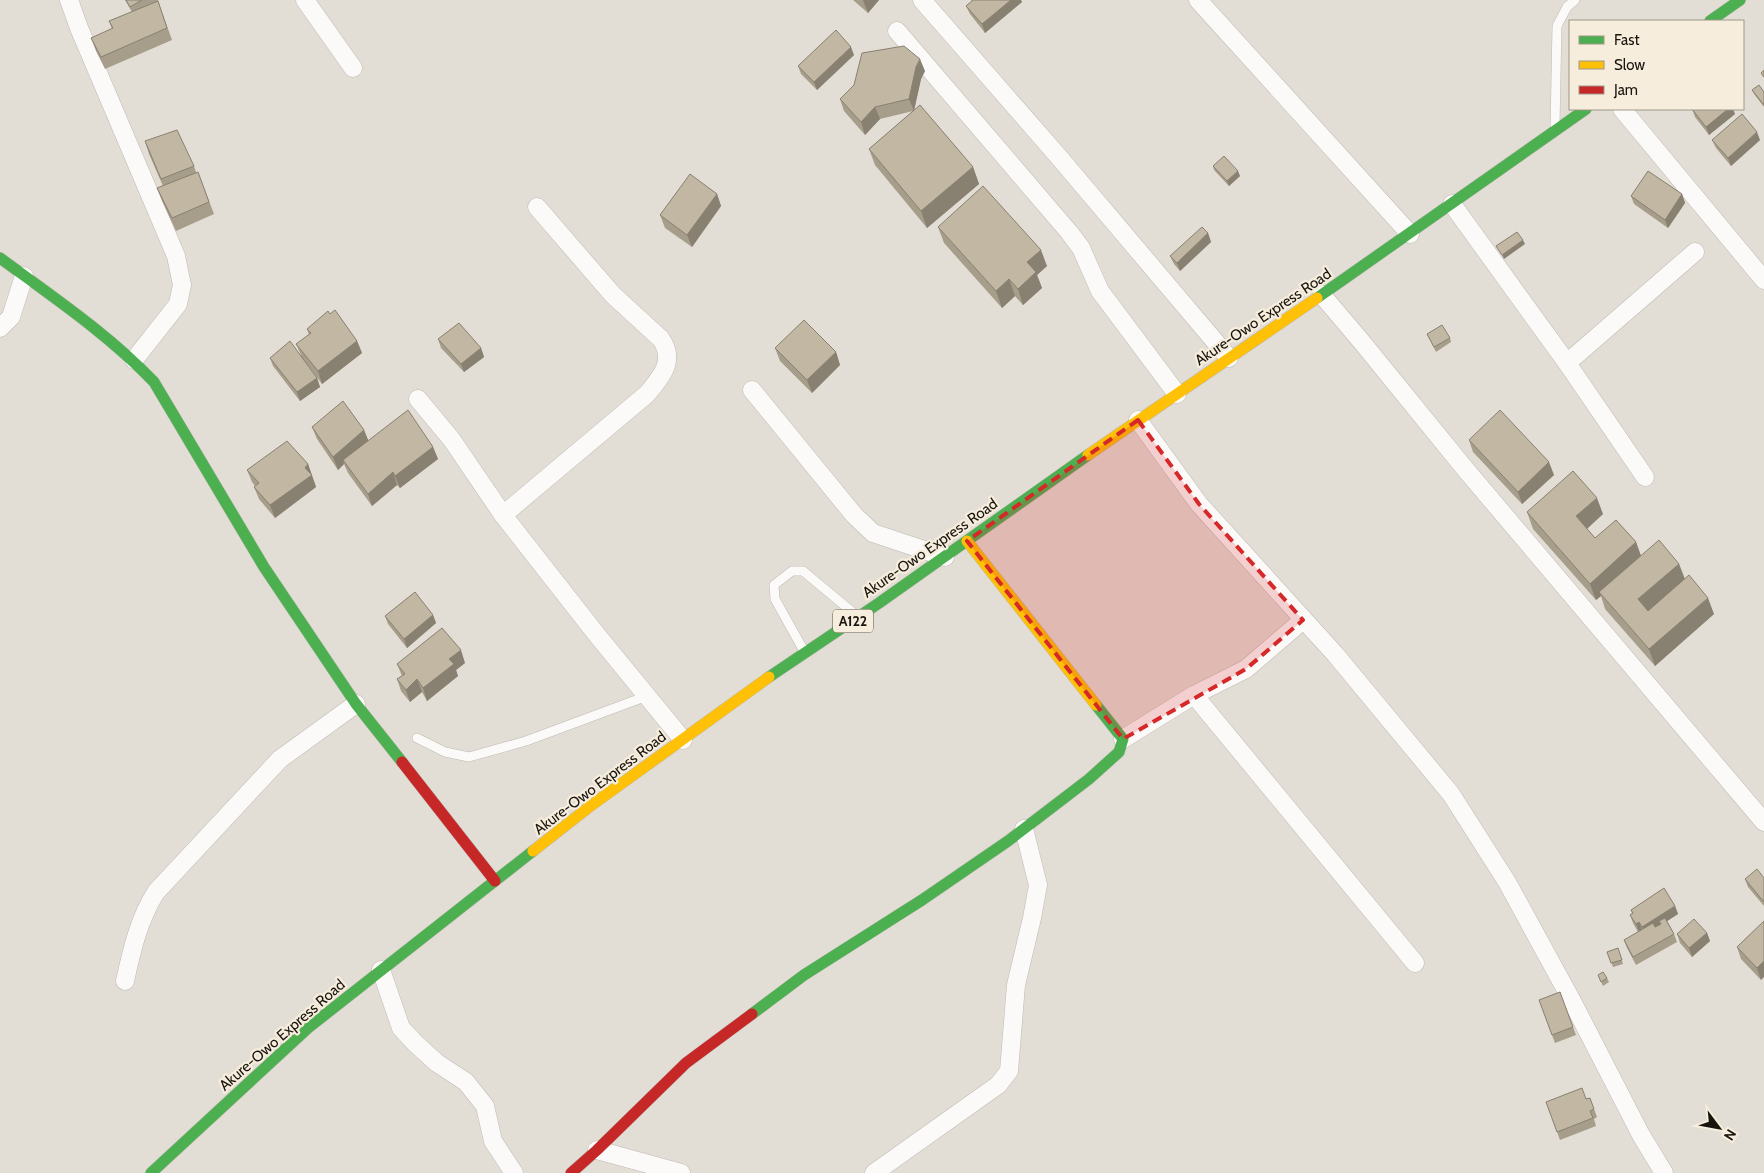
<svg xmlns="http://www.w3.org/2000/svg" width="1764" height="1173" font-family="Cabin,sans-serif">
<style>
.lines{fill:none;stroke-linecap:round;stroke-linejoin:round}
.lane-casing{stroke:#bebab4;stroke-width:10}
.street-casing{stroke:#bebab4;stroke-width:19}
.fast-casing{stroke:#bebab4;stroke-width:12}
.slow-casing{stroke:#bebab4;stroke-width:12}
.jam-casing{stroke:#bebab4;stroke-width:12}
.lane{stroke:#fbfaf9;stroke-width:9}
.street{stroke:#fbfaf9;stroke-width:18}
.fast{stroke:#4caf50;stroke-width:11}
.slow{stroke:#ffc107;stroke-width:11}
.jam{stroke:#c62828;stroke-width:11}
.wall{fill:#a79d8b}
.shaded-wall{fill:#888071}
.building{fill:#c2b7a2;stroke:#888071}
.marked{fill:#d62828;fill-opacity:0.2;stroke:#d62828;stroke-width:4;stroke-dasharray:10 6;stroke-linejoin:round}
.labels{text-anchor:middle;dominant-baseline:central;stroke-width:4.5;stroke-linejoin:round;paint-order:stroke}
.shield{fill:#f7eddc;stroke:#5b564c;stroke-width:1}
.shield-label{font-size:14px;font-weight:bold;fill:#18150f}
.street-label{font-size:15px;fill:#18150f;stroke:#f7eddc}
</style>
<rect width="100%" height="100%" fill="#e3ded5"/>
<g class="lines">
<g class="lane-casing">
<g id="lane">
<path d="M1555,126l2,-100 10,-19 8,-7"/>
<path d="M804,651l-29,-52 -1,-14 18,-14h11l53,44"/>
<path d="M417,738l28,14 24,5 57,-16 121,-45"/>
</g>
</g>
<g class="street-casing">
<g id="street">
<path d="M69,0l10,28 97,228 6,29 -4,19 -44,56"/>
<path d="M305,0l48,68"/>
<path d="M922,0l136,156 171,202"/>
<path d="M1198,0l212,234"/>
<path d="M897,31l172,201 12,16 19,43 77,103"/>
<path d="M1622,109l142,171"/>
<path d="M1452,204l115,159 128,-111"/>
<path d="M1322,295l39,46 105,129 298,352"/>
<path d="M0,328l11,-11 13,-41"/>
<path d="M1567,363l78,114"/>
<path d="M752,390l102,125 19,18 72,24"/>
<path d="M418,399l34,41 51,75 94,120 86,105"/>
<path d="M1138,420l61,84 136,150 116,140 56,88 65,119 69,134 23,38"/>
<path d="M503,515l144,-121c14,-17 29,-33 14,-55l-48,-44 -76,-88"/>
<path d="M1194,695l221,268"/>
<path d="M1123,739l71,-44 52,-26 57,-49"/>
<path d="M381,970l20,58 15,16 21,19 29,19 19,24 8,35 21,32"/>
<path d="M125,981c7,-32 14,-62 31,-89l124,-133 76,-55"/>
<path d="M597,1150l84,23"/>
<path d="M874,1173l124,-88 11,-14 7,-86 16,-67 6,-33 -14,-56"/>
</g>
</g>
<g class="fast-casing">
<g id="fast">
<path d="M1710,21l30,-21"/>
<path d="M0,258c53,39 108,76 154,124l110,185 92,137 46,58"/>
<path d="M1317,298l269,-189"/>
<path d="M769,677l110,-74 209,-148"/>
<path d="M752,1014l52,-39 118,-75 86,-59 81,-62 30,-27 4,-13 -27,-34"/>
<path d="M151,1173l157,-145 225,-177"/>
</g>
</g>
<g class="slow-casing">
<g id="slow">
<path d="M1088,455l229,-157"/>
<path d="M967,541l129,164"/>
<path d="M533,851l56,-44 180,-130"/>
</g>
</g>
<g class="jam-casing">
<g id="jam">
<path d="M402,762l93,119"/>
<path d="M571,1173l26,-23 89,-87 66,-49"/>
</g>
</g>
<use href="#lane" class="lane"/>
<use href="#street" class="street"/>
<use href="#fast" class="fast"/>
<use href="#slow" class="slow"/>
<use href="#jam" class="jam"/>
</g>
<g class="wall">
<path d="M125,0h34l-2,1h1l14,39 -67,29 -9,-18 -5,-13 21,-9 -3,-8 23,-9z"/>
<path d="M853,0h26l-11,13z"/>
<path d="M971,0h50l1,2 -37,31 -15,-19 -4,-8 6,-5z"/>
<path d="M854,55l-37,35 -16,-16 -3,-8z"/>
<path d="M925,71l-4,8 -7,31 59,57 6,17 -52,44 -52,-63 -6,-16 44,-38 -33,8 -15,16 -21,-24 -4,-12z"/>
<path d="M1752,90l12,2v15l-10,-13z"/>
<path d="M1692,109l43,5 -26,21 -14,-18z"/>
<path d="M1712,140h48l-29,26 -15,-18z"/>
<path d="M145,141l49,25 2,6h2l16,42 -38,17 -14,-30 -5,-13 6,-2 -14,-32z"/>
<path d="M1213,166l27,10 -11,10 -15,-16z"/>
<path d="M717,194l4,12 -29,41 -27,-19 -5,-13z"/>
<path d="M1682,194l3,9 -17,25 -34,-24 -3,-8z"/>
<path d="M938,227l109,39 -10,9 5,13 -19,17 -8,-9 -13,12 -58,-65z"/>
<path d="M1208,233l3,9 -31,29 -6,-7 -4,-8z"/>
<path d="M330,314l27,27 5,12 -40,31 -18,-24 13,18 3,9 -20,14 -27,-35 -3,-8 31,-3 -5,-11 13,-9 -2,-6z"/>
<path d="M1427,334l23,4 1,4 -15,10z"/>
<path d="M438,339l43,9 3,9 -20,15 -23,-24z"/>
<path d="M775,348l61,4 4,13 -28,28 -32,-32z"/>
<path d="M312,427l52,3 4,11 65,6 5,12 -38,29 -3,-3 -25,21 -24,-33 -4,-9 -6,6 -21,-31z"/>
<path d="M1469,440l85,35 -32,29 -49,-52z"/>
<path d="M308,464l8,23 -41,31 -16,-19 -5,-12 1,-1 -3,-4 -5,-12z"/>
<path d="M1527,512l76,2 -16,15 8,9 41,4 5,14 38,8 6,15 29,35 -59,52 -50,-57 -4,-13 -5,4 -63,-71z"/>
<path d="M433,615l3,8 -29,25 -19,-24 -3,-8z"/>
<path d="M465,663l-9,7 2,6 -31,25 -5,-9 -12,10 -9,-11 -4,-12 5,-3 -5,-12z"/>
<path d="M1764,878v28l-16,-19 -3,-8z"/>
<path d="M1675,906l3,8 -11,7 7,13 3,8 -41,23 -9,-17 -3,-8 14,-8 -5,-9 -3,-8 2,-2 -1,-3z"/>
<path d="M1764,921l-3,59 -20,-21 -4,-12z"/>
<path d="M1707,933l3,8 -18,16 -12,-14 -3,-9z"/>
<path d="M1618,948l5,16 -10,3 -6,-15z"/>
<path d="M1598,975l9,3 2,4 -6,4z"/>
<path d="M1560,992l16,43 -21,8 -16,-43z"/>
<path d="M1590,1098l7,19 -3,2 2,7 -36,14 -14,-38 40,-3z"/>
</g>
<g class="shaded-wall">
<path d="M863,0h16l-11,13z"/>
<path d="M1011,0h10l1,2 -37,31 -3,-9z"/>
<path d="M851,47l3,8 -37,35 -3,-8z"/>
<path d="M920,59l5,12 -4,8 -7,32 -5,-12 7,-32z"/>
<path d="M875,107l5,12 -15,16 -4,-13z"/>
<path d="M1728,109h5l2,5 -26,21 -3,-8z"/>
<path d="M1757,132l3,8 -29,26 -3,-8z"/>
<path d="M973,167l6,17 -52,44 -6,-17z"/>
<path d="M1238,171l2,5 -11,10 -2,-5z"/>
<path d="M717,194l4,12 -29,41 -5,-12z"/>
<path d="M1682,194l3,9 -17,25 -3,-8z"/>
<path d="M1208,233l3,9 -31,29 -3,-8z"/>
<path d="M1523,240l2,4 -21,15 -2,-4z"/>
<path d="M1041,250l6,16 -10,9 5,13 -19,17 -5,-16 9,-27z"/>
<path d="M1009,279l6,17 -13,12 -6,-17z"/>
<path d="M357,341l5,12 -40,31 -4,-13z"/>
<path d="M481,348l3,9 -20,15 -3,-8z"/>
<path d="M836,352l4,13 -28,28 -5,-13z"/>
<path d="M317,378l3,9 -20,14 -3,-9z"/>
<path d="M364,430l5,12 -26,18 1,4 -6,6 -5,-13z"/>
<path d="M433,447l5,12 -38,29 -5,-12z"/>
<path d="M1549,462l5,13 -32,29 -4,-12z"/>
<path d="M308,464l8,23 -41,31 -5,-13z"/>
<path d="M393,472l4,13 -25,21 -4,-12z"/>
<path d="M1597,498l6,16 -21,19 -6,-17z"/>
<path d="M1636,542l6,17 -43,33 2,4 -5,4 -6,-16z"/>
<path d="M1679,564l6,16 -41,36 -6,-17z"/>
<path d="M1708,598l6,16 -59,52 -6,-17z"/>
<path d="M433,615l3,8 -29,25 -3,-9z"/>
<path d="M461,650l4,13 -9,7 2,6 -31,25 -4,-13 26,-29z"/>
<path d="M417,679l5,13 -12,10 -4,-12z"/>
<path d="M1675,906l3,8 -17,11 -2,-4 2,4 -16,10 -3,-8z"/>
<path d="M1639,922l3,8 -3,2 -3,-8z"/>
<path d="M1707,933l3,8 -18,16 -3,-9z"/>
<path d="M1764,961v16l-3,3 -4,-12z"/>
</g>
<g class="building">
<path d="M126,0h16l-12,7z"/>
<path d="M973,0h38l-29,24 -16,-18z"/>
<path d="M158,1l9,27 -66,29 -10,-19 22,-10 -4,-7z"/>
<path d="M836,30l15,17 -37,35 -16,-16z"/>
<path d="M904,46l16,13 -4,8 -7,32 -34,8 -14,15 -21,-23 14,-14 8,-32z"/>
<path d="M1764,70v7l-3,-4z"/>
<path d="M1759,85l5,7v13l-12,-15z"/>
<path d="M920,105l53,62 -52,44 -52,-62z"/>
<path d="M1692,109h36l-22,18z"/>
<path d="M1742,114l15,18 -29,26 -16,-18z"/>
<path d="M177,130l17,36 -33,13 -16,-38z"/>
<path d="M1224,156l14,15 -11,10 -14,-15z"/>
<path d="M1648,171l34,23 -17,26 -34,-24z"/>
<path d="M198,172l11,30 -37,16 -15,-30z"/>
<path d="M690,174l27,20 -30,41 -27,-20z"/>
<path d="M983,186l58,64 -14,12 9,10 -18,17 -9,-10 -13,12 -58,-64z"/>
<path d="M1202,227l6,6 -31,30 -7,-7z"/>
<path d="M1517,232l6,8 -21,15 -6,-9z"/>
<path d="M335,310l22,31 -39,30 -22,-27 15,-11 -4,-4 21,-18 2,3z"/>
<path d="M804,320l32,32 -29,28 -32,-32z"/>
<path d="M459,323l22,25 -20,16 -23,-25z"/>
<path d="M1442,325l8,13 -16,9 -7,-13z"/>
<path d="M290,341l27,37 -20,14 -27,-34z"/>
<path d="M343,401l21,29 -31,27 -21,-30z"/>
<path d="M408,410l25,37 -38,29 -2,-4 -25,22 -25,-34z"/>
<path d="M1500,410l49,52 -31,30 -49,-52z"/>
<path d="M287,441l21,23 -3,4 7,7 -42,30 -16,-18 5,-4 -12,-13z"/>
<path d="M1573,471l24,27 -21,18 19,22 21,-18 20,22 -46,42 -63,-72z"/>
<path d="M1659,540l20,24 -41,35 10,12 41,-36 19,23 -59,51 -50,-57z"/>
<path d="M415,592l18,23 -29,24 -19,-23z"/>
<path d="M442,628l19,22 -12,9 5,5 -31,24 -6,-9 -11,11 -9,-11 8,-5 -8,-10z"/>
<path d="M1757,869l7,9v24l-19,-23z"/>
<path d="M1664,888l11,18 -33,21 -3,-5 -3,2 -6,-9 3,-2 -2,-3z"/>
<path d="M1665,918l9,16 -41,23 -9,-17 29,-17 2,4 6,-3 -2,-3z"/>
<path d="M1694,919l13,14 -18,15 -12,-14z"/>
<path d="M1764,921v40l-7,7 -20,-21z"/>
<path d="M1618,948l4,12 -11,3 -4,-11z"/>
<path d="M1603,972l4,6 -6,4 -3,-7z"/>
<path d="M1560,992l13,35 -21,8 -13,-35z"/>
<path d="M1582,1088l4,11 4,-1 4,11 -4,2 3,7 -36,14 -11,-30z"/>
</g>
<path class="marked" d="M1138,420l61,84 104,116 -57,49 -123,70 -156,-198z"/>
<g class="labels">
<rect class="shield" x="833" y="609.5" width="40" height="23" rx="4"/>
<g class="shield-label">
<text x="853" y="621">A122</text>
</g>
<g class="street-label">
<text transform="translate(1263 317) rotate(-34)">Akure-Owo Express Road</text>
<text transform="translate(930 548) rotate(-35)">Akure-Owo Express Road</text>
<text transform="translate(600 783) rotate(-37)">Akure-Owo Express Road</text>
<text transform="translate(282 1035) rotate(-41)">Akure-Owo Express Road</text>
</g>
</g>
<rect x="1569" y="20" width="175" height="90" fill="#f7eddc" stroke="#9e978a"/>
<rect x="1579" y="36" width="25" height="8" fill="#4caf50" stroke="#9e978a"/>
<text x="1614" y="45" font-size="15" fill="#18150f">Fast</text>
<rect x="1579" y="61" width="25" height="8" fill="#ffc107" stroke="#9e978a"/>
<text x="1614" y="70" font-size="15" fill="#18150f">Slow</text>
<rect x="1579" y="86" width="25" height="8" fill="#c62828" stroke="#9e978a"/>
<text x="1614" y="95" font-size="15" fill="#18150f">Jam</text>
<g transform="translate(1719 1128) rotate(122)" stroke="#f7eddc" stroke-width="4" paint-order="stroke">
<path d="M0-4L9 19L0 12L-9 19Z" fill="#18150f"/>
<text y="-8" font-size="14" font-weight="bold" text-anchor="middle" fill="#18150f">N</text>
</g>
</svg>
